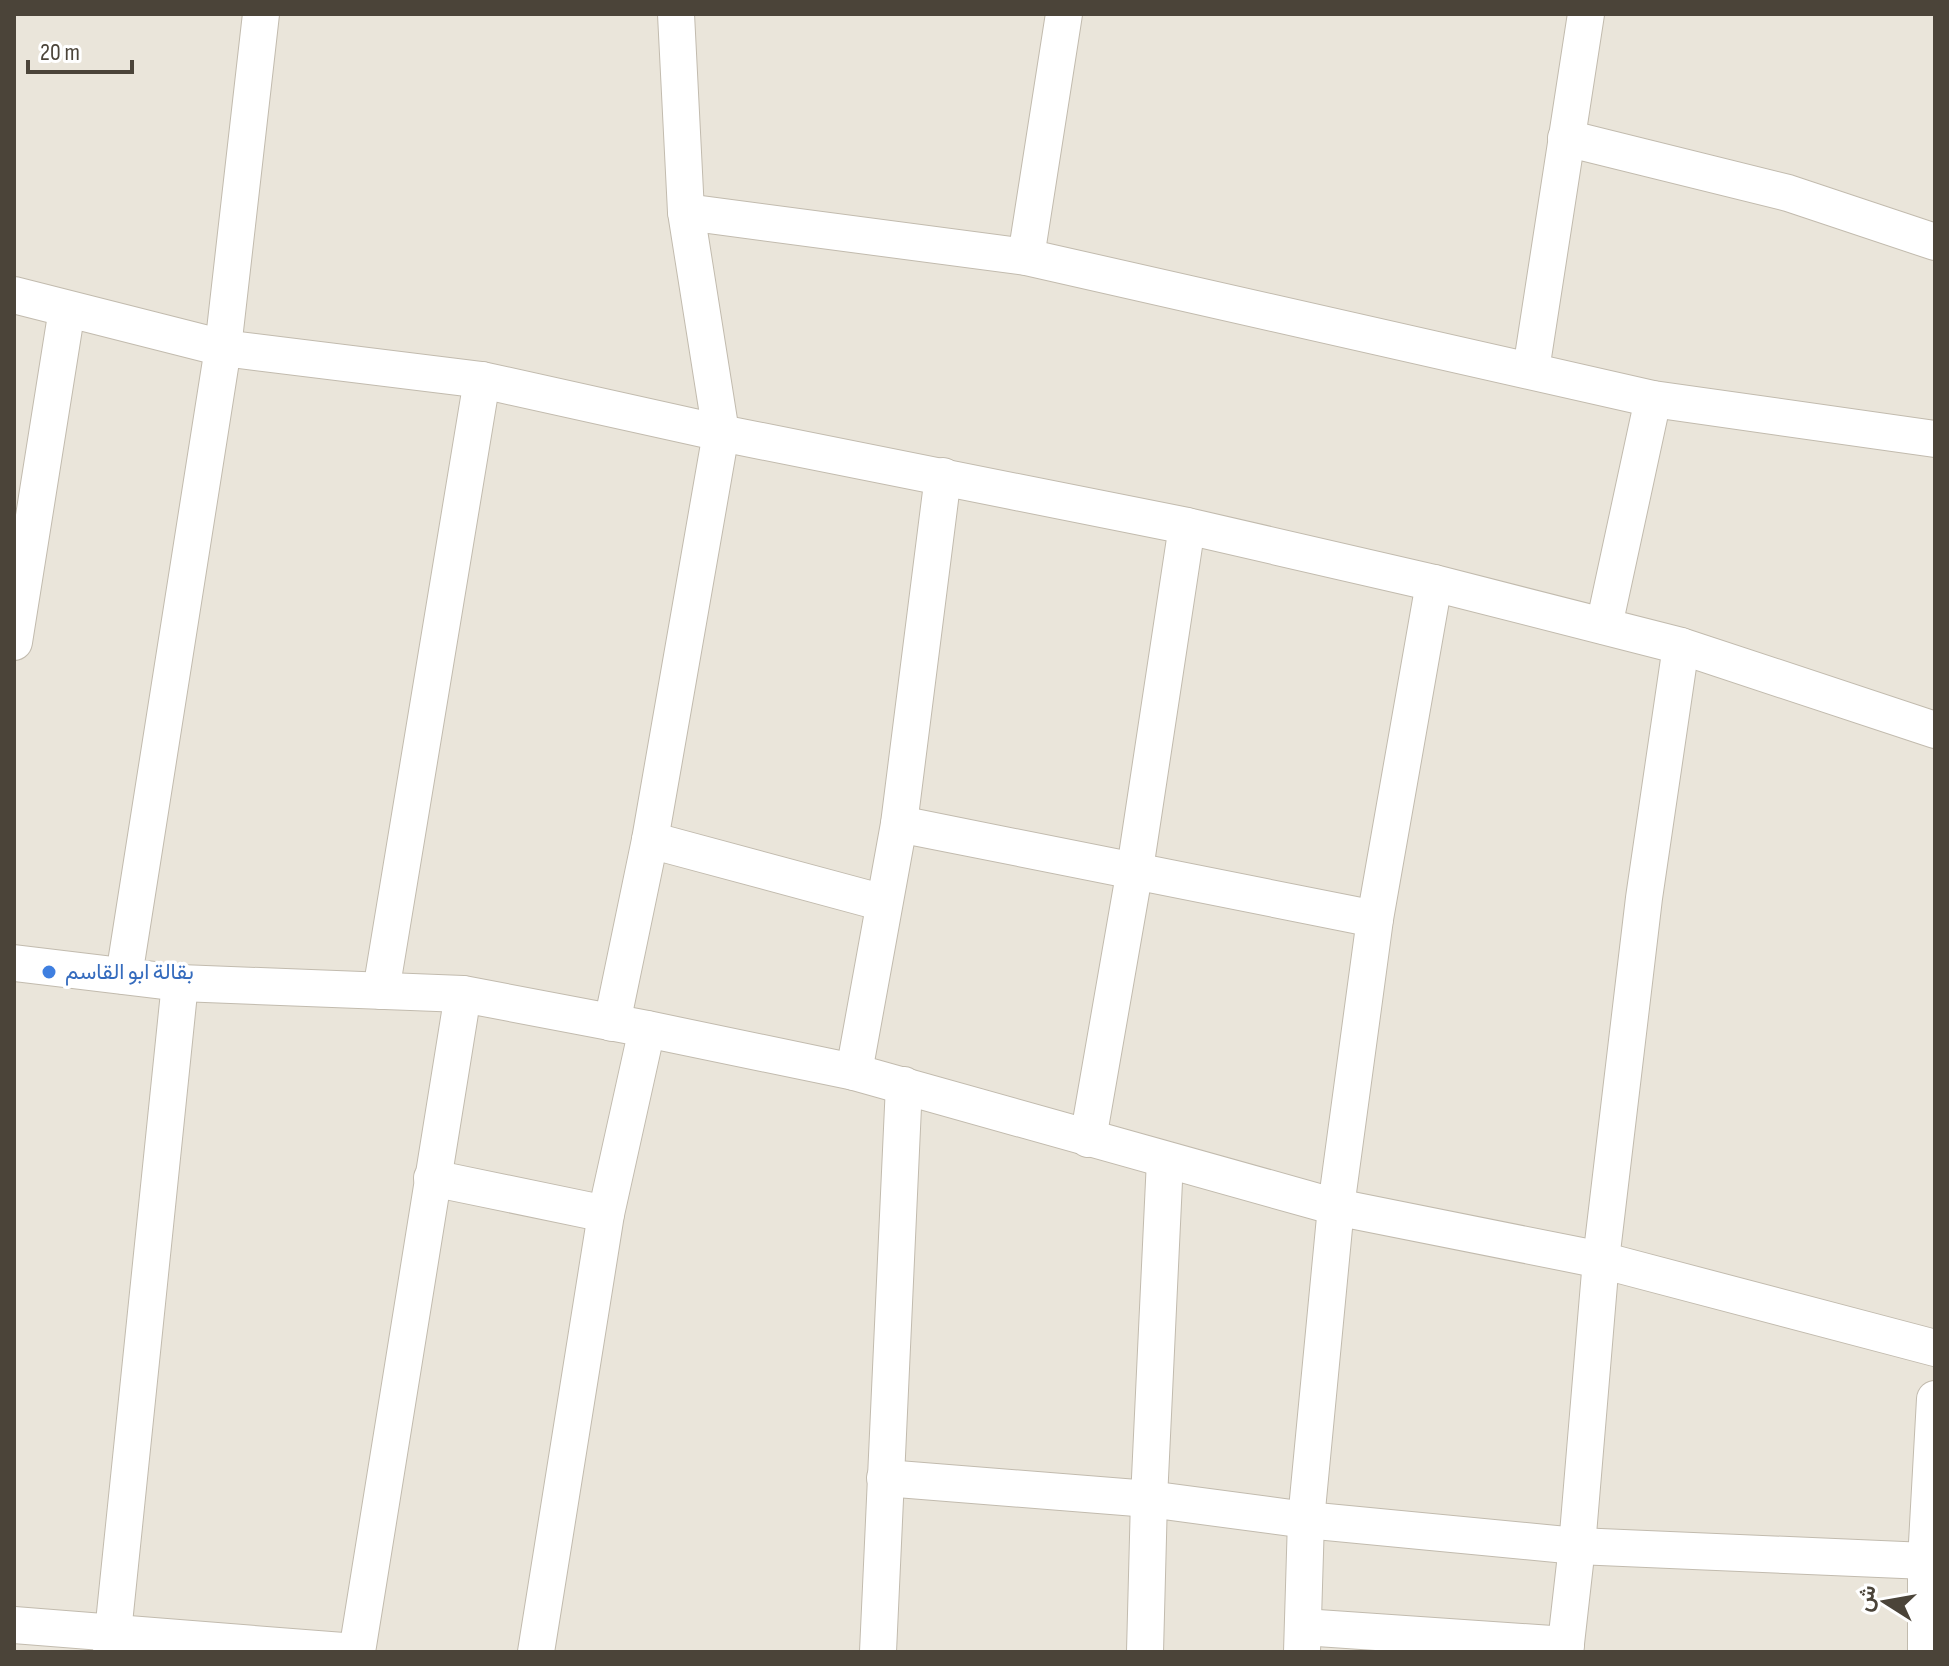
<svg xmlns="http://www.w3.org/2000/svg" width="1949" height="1666" font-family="'Sofia Sans Condensed',Vazirmatn,sans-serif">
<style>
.residential{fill:#eae5da}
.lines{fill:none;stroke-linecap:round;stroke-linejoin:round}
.minor-casing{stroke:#c2bbae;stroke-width:38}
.minor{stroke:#fff;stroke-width:36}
.shop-dot{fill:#3f7fe0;stroke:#fff;stroke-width:3}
.labels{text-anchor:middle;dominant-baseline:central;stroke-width:7;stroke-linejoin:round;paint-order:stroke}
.shop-label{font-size:22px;fill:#366cbe;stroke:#fff;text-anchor:start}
</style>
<rect width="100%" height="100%" fill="#f6f3ec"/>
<rect class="residential" x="14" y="14" width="1921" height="1638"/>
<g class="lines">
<g class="minor-casing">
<g id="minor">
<path d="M1566,138l222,55 147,49"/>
<path d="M686,212l340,45 627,142 282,40"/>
<path d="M1026,257l38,-243"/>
<path d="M14,295l209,53 259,32 239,53 466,93 247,57 247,63 254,84"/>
<path d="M1531,370l55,-356"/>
<path d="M1604,626l49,-227"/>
<path d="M14,642l53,-333"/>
<path d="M899,824l476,95"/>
<path d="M650,840l234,63"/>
<path d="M14,963l166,20 283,11 184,35 207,43 482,135 265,53 334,88"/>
<path d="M124,976l99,-628 38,-334"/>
<path d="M381,991l101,-611"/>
<path d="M612,1023l38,-183 71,-407 -35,-221 -10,-198"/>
<path d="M854,1072l45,-248 44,-348"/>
<path d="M1088,1139l47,-270 52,-343"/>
<path d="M432,1178l174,36"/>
<path d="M885,1478l264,21 157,21 271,26 349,15"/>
<path d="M14,1625l342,27"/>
<path d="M1303,1627l263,18"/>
<path d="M111,1652l69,-669"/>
<path d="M357,1652l106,-658"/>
<path d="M536,1652l70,-438 41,-185"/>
<path d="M878,1652l26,-567"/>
<path d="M1145,1652l4,-153 16,-339"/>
<path d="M1302,1652l4,-132 30,-313 39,-288 59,-336"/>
<path d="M1565,1652l12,-106 24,-286 43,-362 37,-252"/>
<path d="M1926,1652v-91l9,-162"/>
</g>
</g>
<use href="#minor" class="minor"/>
</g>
<circle class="shop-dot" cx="49" cy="972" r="8"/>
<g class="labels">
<g class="shop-label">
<text x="65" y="972">بقالة ابو القاسم</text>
</g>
</g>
<rect width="1949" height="1666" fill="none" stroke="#4b4439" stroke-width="32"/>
<g transform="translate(1885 1602) rotate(281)" stroke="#ffffff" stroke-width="6" paint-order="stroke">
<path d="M0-6L14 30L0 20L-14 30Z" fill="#4b4439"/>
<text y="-12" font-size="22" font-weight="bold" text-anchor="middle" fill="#4b4439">ش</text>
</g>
<path d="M28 60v12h104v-12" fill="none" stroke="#4b4439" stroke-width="4"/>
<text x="40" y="60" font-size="24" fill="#4b4439" stroke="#ffffff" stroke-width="6" paint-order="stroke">20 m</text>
</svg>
